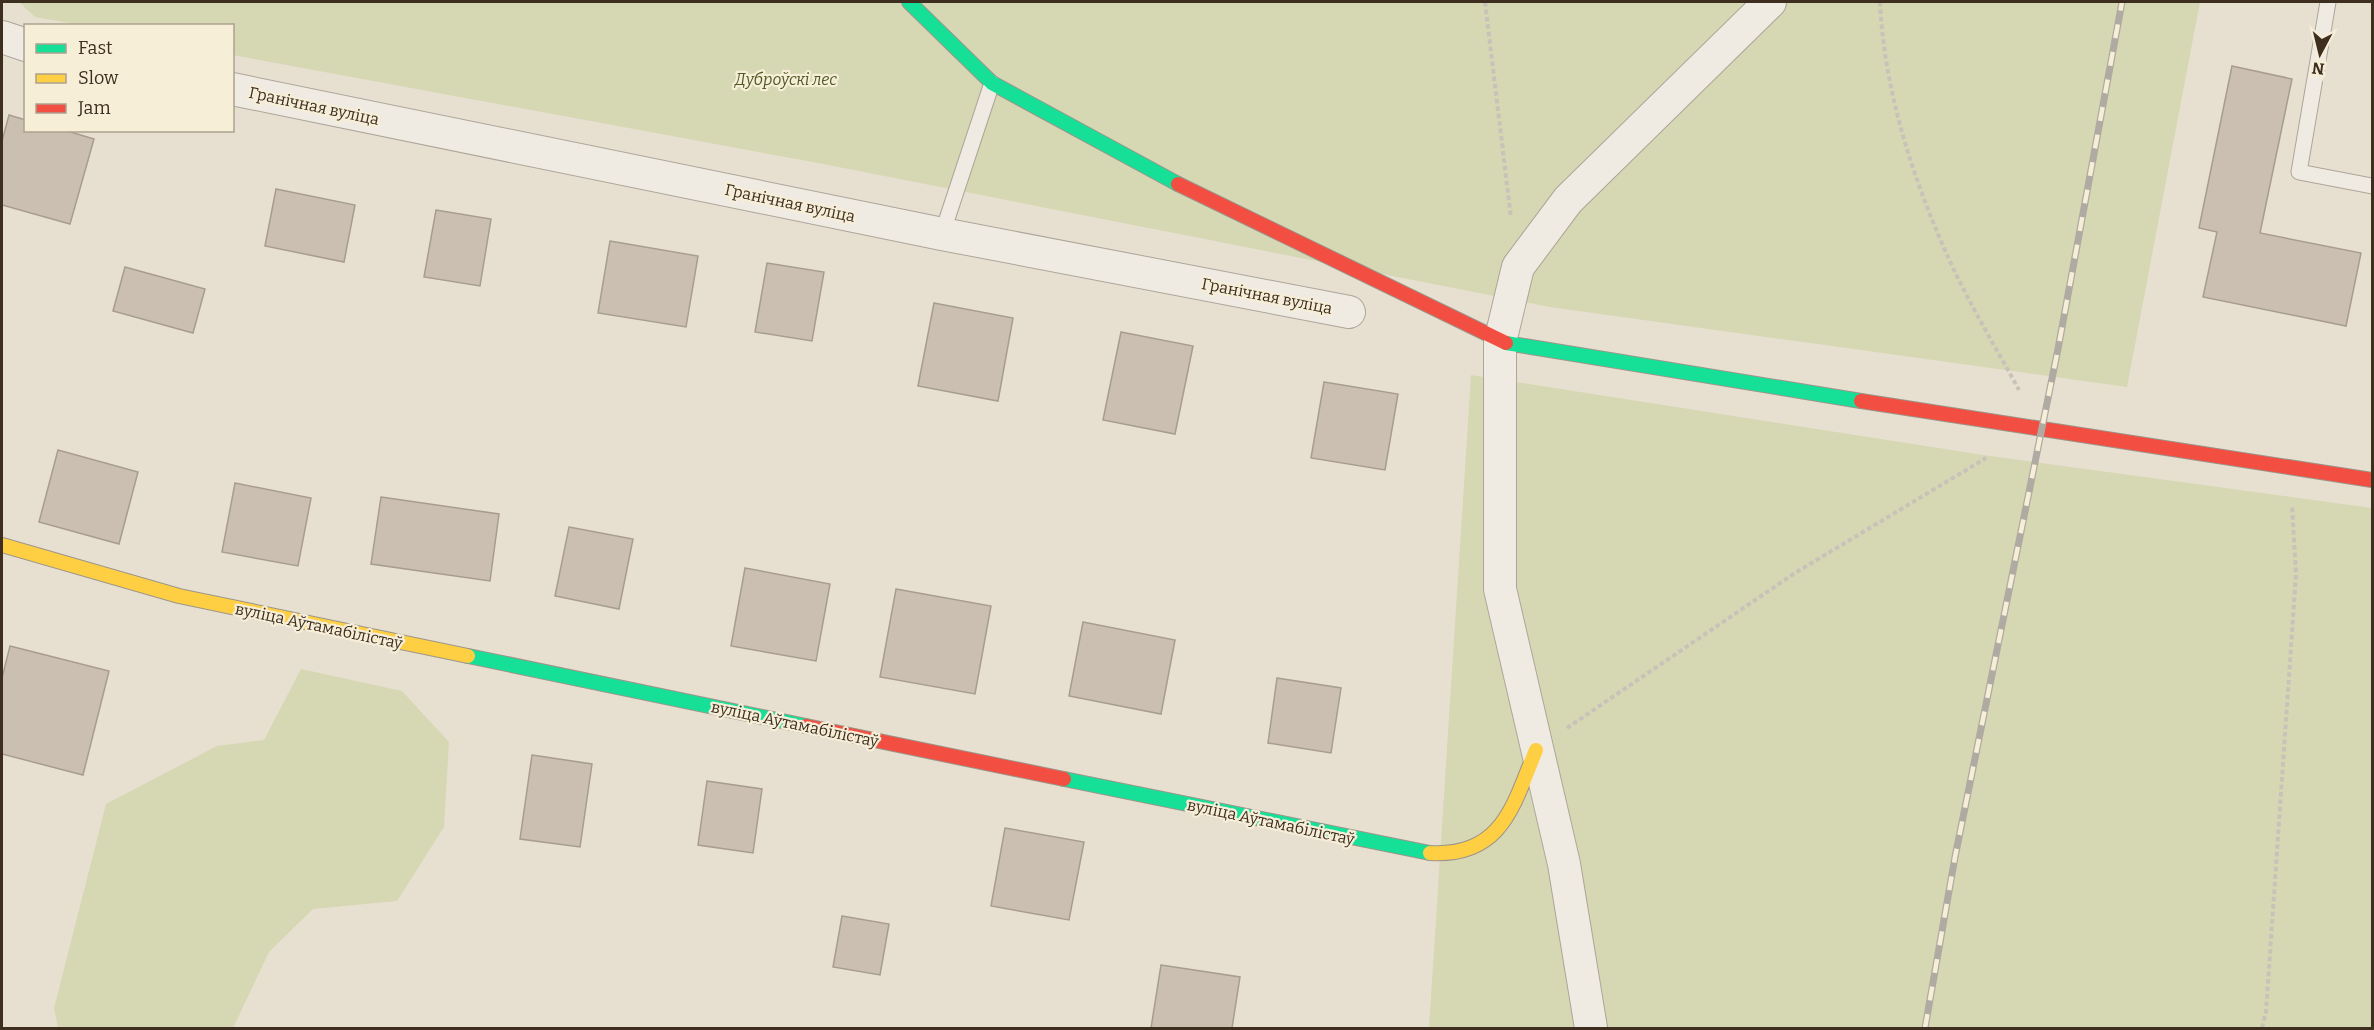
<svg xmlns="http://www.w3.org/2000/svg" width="2374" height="1030" font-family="Bitter,serif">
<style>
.green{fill:#d6d7b3}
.building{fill:#cbbfb2;stroke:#a89c90;stroke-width:1.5}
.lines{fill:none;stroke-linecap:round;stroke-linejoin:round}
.lane-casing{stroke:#ada599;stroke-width:17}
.street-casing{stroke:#ada599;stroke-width:34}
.fast-casing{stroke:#9c958a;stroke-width:16}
.slow-casing{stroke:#9c958a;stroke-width:16}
.jam-casing{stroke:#9c958a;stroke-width:16}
.path{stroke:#c8c2b9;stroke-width:4;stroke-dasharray:4.5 3;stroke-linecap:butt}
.lane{stroke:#efebe3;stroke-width:15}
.street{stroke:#efebe3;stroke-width:32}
.fast{stroke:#16e098;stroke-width:14}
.slow{stroke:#ffcf43;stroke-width:14}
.jam{stroke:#f24e42;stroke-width:14}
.rail-casing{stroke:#afaaa2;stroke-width:7}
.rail{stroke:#f7eed8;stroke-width:4.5;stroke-dasharray:14;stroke-linecap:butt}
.labels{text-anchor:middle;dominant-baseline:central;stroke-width:4.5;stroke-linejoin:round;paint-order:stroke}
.park-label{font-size:16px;font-style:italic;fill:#4d5a26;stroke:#f7eed8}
.street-label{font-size:16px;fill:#3d2e20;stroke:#f7eed8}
</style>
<rect width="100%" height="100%" fill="#e7e0d1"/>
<g class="green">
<path d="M19,2h2181l-73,385 -577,-80 -732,-144 -585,-108 -1,-29 -151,-1 -46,-8z"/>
<path d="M1471,375l519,81 382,52v520h-943z"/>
<path d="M301,669l101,22 47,51 -5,85 -47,74 -84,8 -44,43 -36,76h-175l-4,-20 52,-204 111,-58 47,-6z"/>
</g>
<g class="building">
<path d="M2232,66l60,13 -32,154 101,20 -15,73 -143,-29 14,-65 -18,-4z"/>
<path d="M9,115l17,5v10h38l30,9 -24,85 -68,-19v-64z"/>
<path d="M276,189l79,16 -11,57 -79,-16z"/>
<path d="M436,210l55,9 -11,67 -56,-9z"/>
<path d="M610,241l88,15 -12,71 -88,-14z"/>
<path d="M767,263l57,9 -12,69 -57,-9z"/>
<path d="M125,267l80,22 -12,44 -80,-22z"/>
<path d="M934,303l79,15 -15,83 -80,-15z"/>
<path d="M1121,332l72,14 -18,88 -72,-14z"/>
<path d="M1324,382l74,12 -13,76 -74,-12z"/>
<path d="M58,450l80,22 -19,72 -80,-22z"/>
<path d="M235,483l76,15 -13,68 -76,-14z"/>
<path d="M381,497l118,17 -9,67 -119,-17z"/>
<path d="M569,527l64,12 -14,70 -64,-13z"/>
<path d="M745,568l85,16 -14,77 -85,-15z"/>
<path d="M896,589l95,17 -16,88 -95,-17z"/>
<path d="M1083,622l92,18 -14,74 -92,-18z"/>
<path d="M10,646l99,25 -26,104 -81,-21v-76z"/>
<path d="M1277,678l64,10 -10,65 -63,-10z"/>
<path d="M532,755l60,9 -12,83 -60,-8z"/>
<path d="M707,781l55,8 -9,64 -55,-8z"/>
<path d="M1005,828l79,14 -15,78 -78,-14z"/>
<path d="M842,916l47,8 -9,51 -47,-8z"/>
<path d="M1161,965l79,12 -8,51h-81z"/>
</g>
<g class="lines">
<g class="lane-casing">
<g id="lane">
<path d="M2328,2l-29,170 73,14"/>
<path d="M942,234l50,-151"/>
</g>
</g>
<g class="street-casing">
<g id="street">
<path d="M2,37l24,8"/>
<path d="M232,89l710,145 407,78"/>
<path d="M1591,1028l-27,-164 -64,-275v-247l18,-75 50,-67 202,-198"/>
</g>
</g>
<g class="fast-casing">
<g id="fast">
<path d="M909,2l83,81 186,101"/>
<path d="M1506,343l355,58"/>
<path d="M468,656l338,70"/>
<path d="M1064,779l366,74"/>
</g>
</g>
<g class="slow-casing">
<g id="slow">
<path d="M2,545l177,51 289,60"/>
<path d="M1430,853c72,4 83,-47 106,-103"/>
</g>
</g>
<g class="jam-casing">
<g id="jam">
<path d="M1178,184l328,159"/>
<path d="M1861,401l511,79"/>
<path d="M806,726l258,53"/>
</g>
</g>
<g class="path">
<path d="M1485,2l26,216"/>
<path d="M1880,2c4,87 32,175 68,255 20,45 47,89 71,133"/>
<path d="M1567,728l228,-155 191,-115"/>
<path d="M2262,1028l4,-16 30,-438 -4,-69"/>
</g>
<use href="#lane" class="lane"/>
<use href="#street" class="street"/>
<use href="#fast" class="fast"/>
<use href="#slow" class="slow"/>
<use href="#jam" class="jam"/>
<g class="rail-casing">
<path id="rail" d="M1925,1028l30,-171 103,-508 64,-347"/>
</g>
<use href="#rail" class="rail"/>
</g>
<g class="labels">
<g class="park-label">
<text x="786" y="79">Дуброўскі лес</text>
</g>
<g class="street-label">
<text transform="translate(314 106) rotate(12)">Гранічная вуліца</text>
<text transform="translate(790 203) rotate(12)">Гранічная вуліца</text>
<text transform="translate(1267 296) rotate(11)">Гранічная вуліца</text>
<text transform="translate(319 626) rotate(12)">вуліца Аўтамабілістаў</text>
<text transform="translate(795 724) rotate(12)">вуліца Аўтамабілістаў</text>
<text transform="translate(1271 822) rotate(12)">вуліца Аўтамабілістаў</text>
</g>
</g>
<rect width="2374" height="1030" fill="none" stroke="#3d2e20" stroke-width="6"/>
<rect x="24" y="24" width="210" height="108" fill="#f7eed8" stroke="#ada18e" stroke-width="1.5"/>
<rect x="36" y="44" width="30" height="9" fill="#16e098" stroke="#ada18e" stroke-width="1.5"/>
<text x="78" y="54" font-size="18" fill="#3d2e20">Fast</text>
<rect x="36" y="74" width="30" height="9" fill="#ffcf43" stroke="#ada18e" stroke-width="1.5"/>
<text x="78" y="84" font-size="18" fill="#3d2e20">Slow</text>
<rect x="36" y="104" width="30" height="9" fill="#f24e42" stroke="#ada18e" stroke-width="1.5"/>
<text x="78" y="114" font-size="18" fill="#3d2e20">Jam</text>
<g transform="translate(2320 54) rotate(187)" stroke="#f7eed8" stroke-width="4.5" paint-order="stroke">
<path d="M0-4.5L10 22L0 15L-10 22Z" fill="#3d2e20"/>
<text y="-9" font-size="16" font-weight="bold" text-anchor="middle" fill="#3d2e20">N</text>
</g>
</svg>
